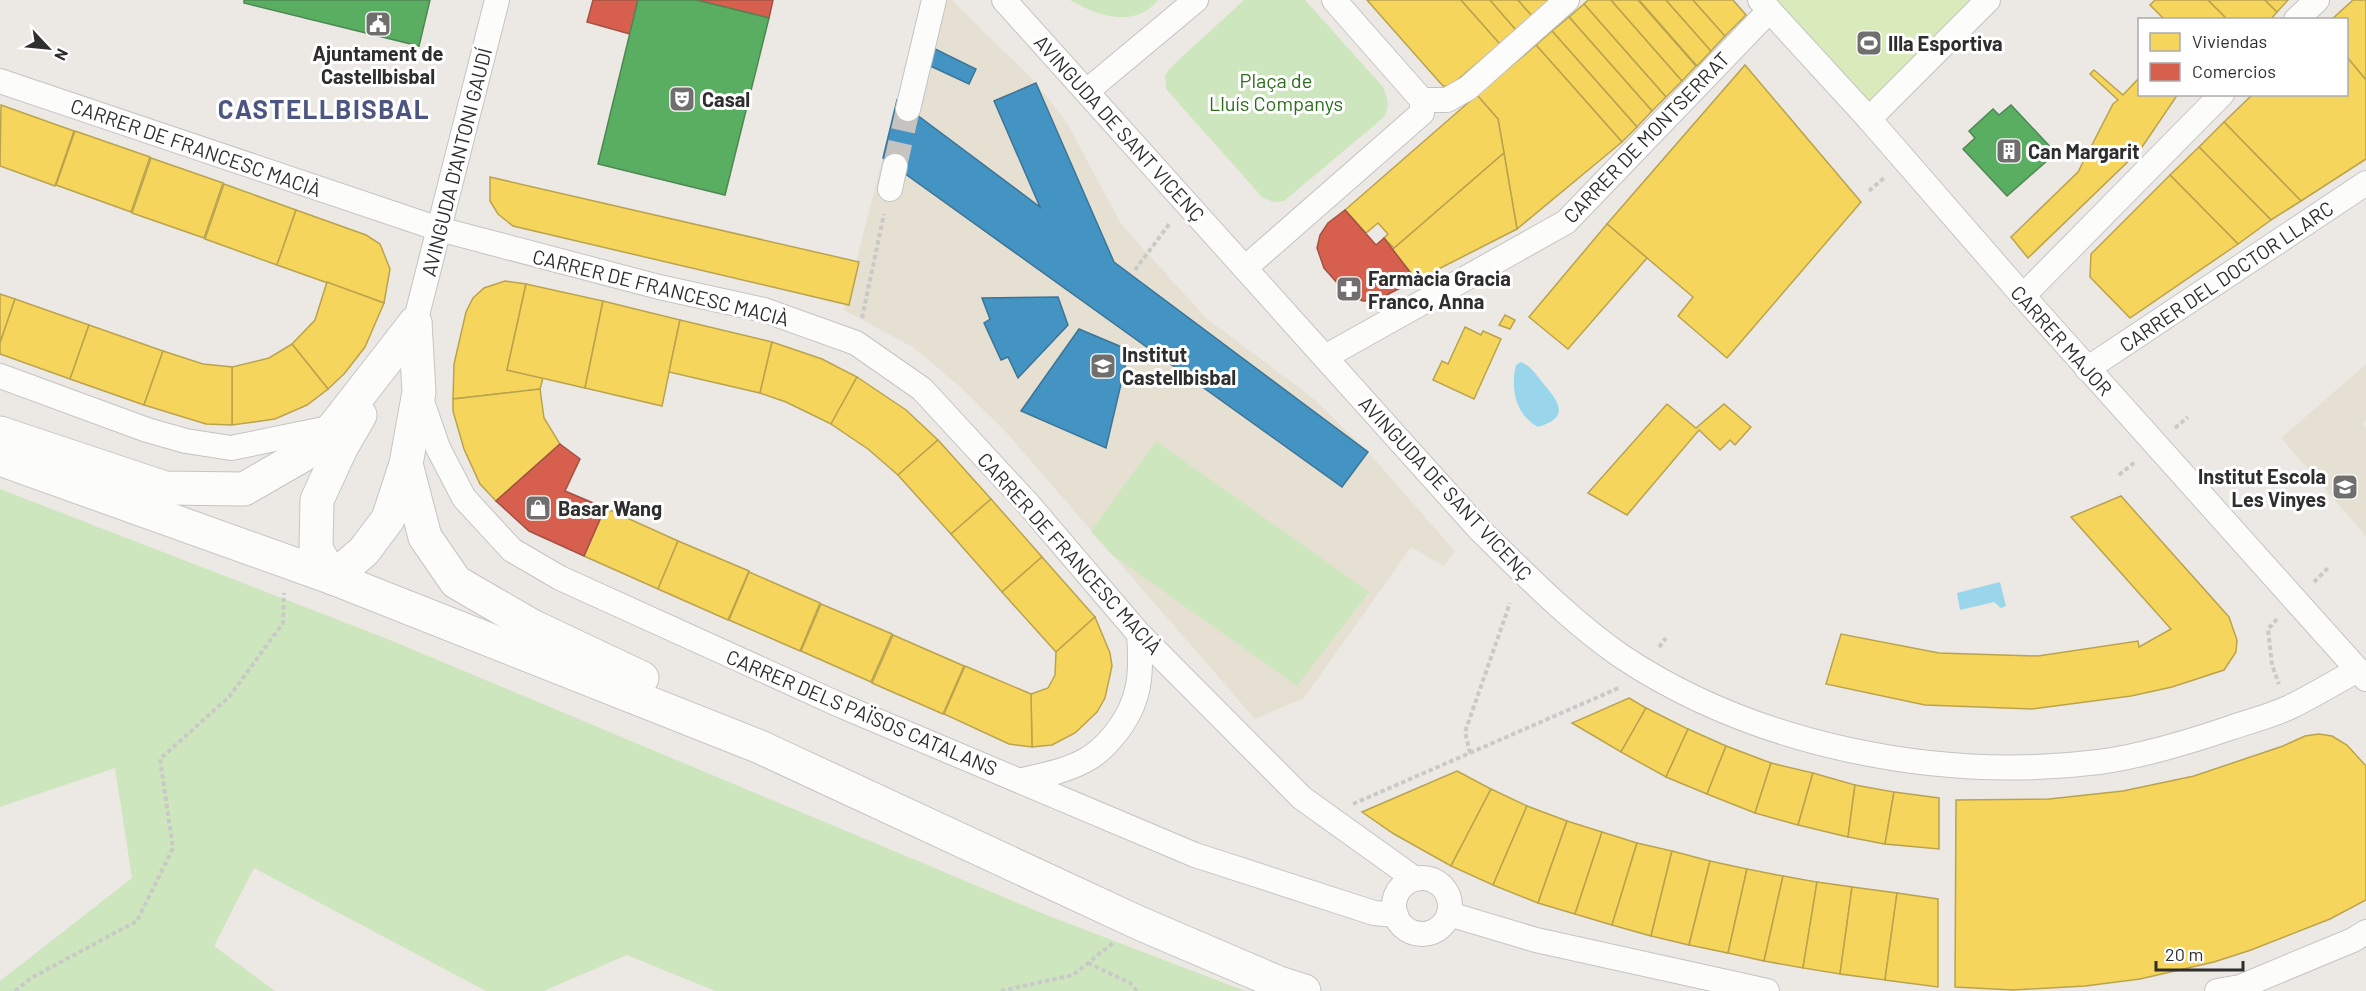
<svg xmlns="http://www.w3.org/2000/svg" width="2366" height="991" font-family="Barlow,sans-serif">
<style>
.education{fill:#e6e0d3}
.green{fill:#cee6be}
.pitch{fill:#d9eabb}
.water{fill:#99d6ec}
.homes{fill:#f6d55c;stroke:#baa34e;stroke-width:1.5}
.shops{fill:#d6604d;stroke:#a45144;stroke-width:1.5}
.schools{fill:#4393c3;stroke:#3d7596;stroke-width:1.5}
.public{fill:#5aae61;stroke:#4d8852;stroke-width:1.5}
.lines{fill:none;stroke-linecap:round;stroke-linejoin:round}
.street-tunnel{stroke:#c6c3c0;stroke-width:24;stroke-dasharray:24 12;stroke-linecap:butt}
.street-casing{stroke:#c5c4c5;stroke-width:26}
.secondary-casing{stroke:#c5c4c5;stroke-width:35}
.path{stroke:#c9c9c8;stroke-width:4;stroke-dasharray:4.5 3;stroke-linecap:butt}
.street{stroke:#fcfcfb;stroke-width:24}
.secondary{stroke:#fcfcfb;stroke-width:33}
.labels{text-anchor:middle;dominant-baseline:central;stroke-width:6;stroke-linejoin:round;paint-order:stroke}
.poi-label{font-size:20px;font-weight:bold;fill:#2e2e2e;stroke:#fff;text-anchor:start}
.park-label{font-size:20px;fill:#2c6e1b;stroke:#fff}
.street-label{font-size:20px;fill:#2e2e2e;stroke:#fff}
.district-label{font-size:26px;font-weight:bold;letter-spacing:1.5px;fill:#4d5680;stroke:#fff}
</style>
<rect width="100%" height="100%" fill="#ece8e4"/>
<g class="education">
<path d="M923,0h29l84,83 31,40 54,101 85,94 108,81 54,53 87,99 -11,15 -33,-19 -107,151 -49,21 -251,-289 -46,-45 -44,-37 -70,-38z"/>
<path d="M2366,364v56l-4,4 4,4v108l-85,-98z"/>
</g>
<g class="green">
<path d="M1070,0h88c-23,29 -61,16 -88,0z"/>
<path d="M1244,0h61l78,87c5,13 8,19 0,31l-99,83 -11,1 -11,-5 -96,-108 -1,-13 4,-7z"/>
<path d="M1156,441l213,151 -72,94 -186,-132 -20,-23z"/>
<path d="M0,489l390,151 659,276 196,75h-530l-88,-36 -83,36h-58l-232,-123 -40,78 61,45h-275v-10l132,-103 -17,-110 -115,39z"/>
</g>
<path class="pitch" d="M1760,0h218l-109,119z"/>
<g class="water">
<path d="M1521,362c10,4 15,12 21,20 17,20 29,35 -4,45 -22,-12 -28,-38 -22,-62z"/>
<path d="M2000,582l6,24 -5,2 -7,-6 -34,8 -3,-17z"/>
</g>
<g class="homes">
<path d="M1367,0h94l39,44 -50,42h-7z"/>
<path d="M1461,0h29l26,30 -16,14z"/>
<path d="M1490,0h28l14,16 -16,14z"/>
<path d="M1518,0h29l1,2 -16,14z"/>
<path d="M1588,0h23l71,81 -16,16 -82,-93z"/>
<path d="M1611,0h27l58,66 -14,15z"/>
<path d="M1639,0h27l45,51 -14,15z"/>
<path d="M1666,0h27l32,36 -14,15z"/>
<path d="M1693,0h40l13,15 -21,21z"/>
<path d="M2155,0h53l20,20h-63l-15,-15z"/>
<path d="M2208,0h57l12,12 -7,8h-42z"/>
<path d="M2265,0h23l-11,12z"/>
<path d="M2353,0h13v80l-20,-24v-36h-15z"/>
<path d="M1584,4l82,93 -14,14 -83,-94z"/>
<path d="M1569,17l83,94 -15,16 -85,-96z"/>
<path d="M1552,31l85,96 -15,15 -86,-97z"/>
<path d="M1536,45l86,97 -105,87 -19,-110 -21,-24z"/>
<path d="M2346,56l20,24v79l-65,42 -77,-79 29,-28h93z"/>
<path d="M1745,65l116,137 -134,156 -49,-42 15,-19 -86,-73z"/>
<path d="M2094,70l29,25 17,-18v17h38l-38,56 -112,108 -17,-21 67,-65 35,-68 5,-4 -28,-26z"/>
<path d="M1477,95l21,24 6,34 -110,95 -10,-10 4,-4 -10,-11 -12,10 -21,-23z"/>
<path d="M1,105l73,26 -19,55 -55,-20z"/>
<path d="M2224,122l77,79 -30,19 -72,-73z"/>
<path d="M75,131l75,26 -19,55 -75,-27z"/>
<path d="M2199,147l72,73 -33,24 -68,-69z"/>
<path d="M1504,153l13,76 -100,51 -25,-30z"/>
<path d="M151,158l72,25 -19,55 -72,-25z"/>
<path d="M2170,175l68,69 -108,74 -40,-41 1,-23z"/>
<path d="M490,177l369,85 -10,43 -336,-79 -15,-12 -8,-13z"/>
<path d="M224,184l72,26 -19,55 -72,-26z"/>
<path d="M296,210l70,25 14,9 10,25 -6,34 -107,-38z"/>
<path d="M1607,224l40,34 -79,91 -39,-32z"/>
<path d="M505,281l21,3 -19,86 36,8 -3,11 -87,10 1,-35 12,-52 7,-14 11,-10z"/>
<path d="M327,282l57,21 -19,44 -21,27 -16,15 -36,-45 23,-24z"/>
<path d="M526,284l77,17 -18,87 -78,-18z"/>
<path d="M0,294l15,5 -15,44z"/>
<path d="M15,299l74,26 -19,54 -70,-25v-11z"/>
<path d="M603,301l77,19 -18,86 -77,-18z"/>
<path d="M1505,315l10,5 -5,9 -11,-4z"/>
<path d="M680,320l92,22 -12,51 -91,-21z"/>
<path d="M89,325l74,26 -19,54 -74,-26z"/>
<path d="M1465,327l16,8 2,-4 18,8 -27,60 -41,-19 9,-19 6,3z"/>
<path d="M772,342l50,17 35,18 -26,47 -45,-22 -26,-9z"/>
<path d="M292,344l36,45 -21,16 -32,14 -43,6v-58l37,-9z"/>
<path d="M163,351l40,13 29,3v58l-26,-1 -62,-19z"/>
<path d="M857,377l49,33 32,30 -40,35 -30,-26 -37,-25z"/>
<path d="M540,389l4,29 16,26 -64,57 -16,-17 -16,-35 -11,-38v-12z"/>
<path d="M1667,404l29,24 28,-24 27,23 -16,18 -5,-5 -10,10 -21,-20 -72,85 -39,-22z"/>
<path d="M938,440l53,59 -40,35 -53,-59z"/>
<path d="M2121,496l108,121 8,23 -1,12 -12,18 -52,17 -41,9 -99,13 -107,-4 -99,-21 15,-50 98,19 99,3 100,-15 1,6 32,-18 -100,-112z"/>
<path d="M991,499l51,58 -40,35 -51,-58z"/>
<path d="M605,508l73,33 -20,48 -74,-33z"/>
<path d="M678,541l71,30 -21,49 -70,-31z"/>
<path d="M1042,557l53,60 -39,35 -54,-60z"/>
<path d="M749,572l71,31 -20,48 -71,-31z"/>
<path d="M821,604l71,30 -21,48 -70,-31z"/>
<path d="M1095,617l15,36 2,13 -7,32 -8,14 -22,21 -23,12 -20,2 -1,-53 17,-6 7,-13 1,-23z"/>
<path d="M893,635l71,31 -21,48 -71,-31z"/>
<path d="M965,666l66,28 1,53 -23,-3 -65,-30z"/>
<path d="M1629,698l17,10 -25,44 -49,-29z"/>
<path d="M1646,708l42,21 -22,48 -45,-25z"/>
<path d="M1688,729l38,17 -19,48 -41,-17z"/>
<path d="M2319,734l13,2 15,9 19,21v134l-36,19 -79,31 -37,12 -74,17 -55,7 -72,4 -58,-3 1,-187 93,-1 74,-8 71,-15 89,-30 22,-10z"/>
<path d="M1726,746l45,17 -16,50 -48,-19z"/>
<path d="M1771,763l42,10 -15,52 -43,-12z"/>
<path d="M1457,771l34,18 -40,77 -57,-32 -32,-22z"/>
<path d="M1813,773l42,12 -7,52 -50,-12z"/>
<path d="M1855,785l39,7 -9,52 -37,-7z"/>
<path d="M1491,789l36,17 -34,79 -42,-19z"/>
<path d="M1894,792l45,6v51l-54,-5z"/>
<path d="M1527,806l40,15 -29,82 -45,-18z"/>
<path d="M1567,821l35,11 -27,82 -37,-11z"/>
<path d="M1602,832l35,11 -25,82 -37,-11z"/>
<path d="M1637,843l35,8 -21,85 -39,-11z"/>
<path d="M1672,851l38,10 -21,84 -38,-9z"/>
<path d="M1710,861l37,8 -19,84 -39,-8z"/>
<path d="M1747,869l36,7 -19,85 -36,-8z"/>
<path d="M1783,876l34,6 -14,86 -39,-7z"/>
<path d="M1817,882l35,5 -12,87 -37,-6z"/>
<path d="M1852,887l45,6 -12,87 -45,-6z"/>
<path d="M1897,893l41,6v88l-53,-7z"/>
</g>
<g class="shops">
<path d="M593,0h45l-8,34 -43,-12z"/>
<path d="M696,0h77l-4,18z"/>
<path d="M1345,210l31,35 8,-7 32,42 -39,20 -14,1 -15,-6 -24,-27 -7,-20 3,-13 8,-12z"/>
<path d="M560,444l20,15 -15,32 40,17 -21,48 -55,-25 -33,-30z"/>
</g>
<g class="schools">
<path d="M929,46l47,23 -7,15 -43,-20z"/>
<path d="M1036,83l78,179 254,190 -26,35 -459,-329 14,-58 143,107 -46,-106z"/>
<path d="M1058,297l10,28 -50,53 -10,-21 -7,3 -17,-37 6,-4 -8,-21z"/>
<path d="M1079,329l50,21 -23,98 -85,-37z"/>
</g>
<g class="public">
<path d="M244,0h186l-11,46 -175,-43z"/>
<path d="M638,0h58l73,18 -44,177 -127,-31z"/>
<path d="M2011,105l45,48 -49,43 -44,-47 12,-11 -6,-7 24,-22 6,6z"/>
</g>
<g class="lines">
<path class="street-tunnel" d="M895,166l13,-57"/>
<g class="street-casing">
<g id="street">
<path d="M1004,0l476,530c45,44 89,90 141,126 135,90 318,126 478,106 44,-6 90,-20 131,-34 20,-7 41,-12 60,-21 23,-11 45,-25 68,-37"/>
<path d="M1760,0l109,119 154,177 343,383"/>
<path d="M2296,20l21,-20"/>
<path d="M0,81l439,148 220,58 105,23 92,33 66,46 107,116 110,129 163,164 113,81"/>
<path d="M1087,91l109,-91"/>
<path d="M1422,100h25l21,-12 99,-88"/>
<path d="M908,109l26,-109"/>
<path d="M1869,119l119,-119"/>
<path d="M890,189l5,-23"/>
<path d="M1245,268l177,-155v-13l-88,-100"/>
<path d="M2023,296l199,-202"/>
<path d="M415,323l82,-323"/>
<path d="M1325,357l241,-135 203,-211"/>
<path d="M2087,369l279,-186"/>
<path d="M0,376l147,54 39,11 45,7 103,-21"/>
<path d="M419,393l19,55 26,50 48,52 48,28 282,128 353,149 179,58 22,2"/>
<path d="M1023,780c21,-5 42,-9 61,-19 12,-6 23,-17 31,-27 26,-32 27,-61 24,-100"/>
<circle cx="1422" cy="906" r="28"/>
<path d="M1449,914l87,26 231,51"/>
<path d="M2217,991l23,-4 113,-47 13,-8"/>
</g>
</g>
<g class="secondary-casing">
<g id="secondary">
<path d="M0,433l165,55 79,1 59,-34 31,-28 81,-104"/>
<path d="M0,459l333,119 427,169 379,176 140,60 25,8"/>
<path d="M406,464l19,73 31,45 76,44 110,52"/>
<path d="M333,578l-17,-29 1,-49 24,-52 19,-33"/>
<path d="M333,578l31,-27 24,-32 18,-55 13,-72 -4,-69"/>
</g>
</g>
<g class="path">
<path d="M1869,191l16,-14"/>
<path d="M1135,270l35,-47"/>
<path d="M862,318l22,-104"/>
<path d="M2175,428l13,-11"/>
<path d="M2119,475l16,-13"/>
<path d="M2314,582l16,-16"/>
<path d="M2277,619l-9,10 4,36 7,19"/>
<path d="M1659,647l7,-9"/>
<path d="M1470,753l-5,-21 45,-129"/>
<path d="M1353,804l268,-117"/>
<path d="M1088,963l42,20 7,8"/>
<path d="M15,991l16,-13 106,-57 36,-73 -13,-89 69,-62 54,-74 1,-30"/>
<path d="M1001,991l72,-16 40,-32"/>
</g>
<use href="#street" class="street"/>
<use href="#secondary" class="secondary"/>
</g>
<defs>
<g id="civic-square" transform="scale(1.35)"><rect x="-9" y="-9" width="18" height="18" rx="4" fill="#706f6e" stroke="#fff"/><path d="M-.6-6.5H3V-4.5H.6V-3L4-1V1h2V6H-6V1h2V-1L-.6-3ZM-1.2 2.5V6h2.4V2.5Z" fill="#fff"/></g>
<g id="stadium-square" transform="scale(1.35)"><rect x="-9" y="-9" width="18" height="18" rx="4" fill="#706f6e" stroke="#fff"/><path d="M0-5a6.5 5 0 1 0 0 10a6.5 5 0 1 0 0-10ZM-3.5-1.8h7v3.6h-7Z" fill="#fff"/></g>
<g id="theatre-square" transform="scale(1.35)"><rect x="-9" y="-9" width="18" height="18" rx="4" fill="#706f6e" stroke="#fff"/><path d="M-5-5.5Q0-4 5-5.5V0Q5 5 0 6Q-5 5-5 0ZM-3.3-2.5H-1v1.5H-3.3ZM1-2.5H3.3v1.5H1ZM-2.8 1Q0 5.5 2.8 1Z" fill="#fff"/></g>
<g id="building-square" transform="scale(1.35)"><rect x="-9" y="-9" width="18" height="18" rx="4" fill="#706f6e" stroke="#fff"/><path d="M-4-6H4V6H1V3H-1V6H-4ZM-2.5-4.3h1.7v1.8h-1.7ZM.8-4.3h1.7v1.8H.8ZM-2.5-1h1.7V.8h-1.7ZM.8-1h1.7V.8H.8Z" fill="#fff"/></g>
<g id="pharmacy-square" transform="scale(1.35)"><rect x="-9" y="-9" width="18" height="18" rx="4" fill="#706f6e" stroke="#fff"/><path d="M-2-6h4v4h4v4h-4v4h-4v-4h-4v-4h4Z" fill="#fff"/></g>
<g id="school-square" transform="scale(1.35)"><rect x="-9" y="-9" width="18" height="18" rx="4" fill="#706f6e" stroke="#fff"/><path d="M0-5L7-2L0 1L-7-2ZM-4 1L0 2.5L4 1V4Q0 6-4 4Z" fill="#fff"/></g>
<g id="shop-square" transform="scale(1.35)"><rect x="-9" y="-9" width="18" height="18" rx="4" fill="#706f6e" stroke="#fff"/><path d="M-5-2.5h2.3a2.7 3.5 0 0 1 5.4 0H5L5.5 6h-11ZM-1.5-2.5h3a1.5 2.3 0 0 0-3 0Z" fill="#fff"/></g>
</defs>
<g fill-rule="evenodd">
<use href="#civic-square" x="378" y="24"/>
<use href="#stadium-square" x="1869" y="43"/>
<use href="#theatre-square" x="682" y="99"/>
<use href="#building-square" x="2009" y="151"/>
<use href="#pharmacy-square" x="1349" y="289"/>
<use href="#school-square" x="1103" y="366"/>
<use href="#school-square" x="2345" y="487"/>
<use href="#shop-square" x="538" y="508"/>
</g>
<g class="labels">
<g class="poi-label">
<text x="1888" y="43">Illa Esportiva</text>
<text x="378" y="53" text-anchor="middle">Ajuntament de<tspan x="378" dy="23">Castellbisbal</tspan></text>
<text x="702" y="99">Casal</text>
<text x="2028" y="151">Can Margarit</text>
<text x="1368" y="278">Farmàcia Gracia<tspan x="1368" dy="23">Franco, Anna</tspan></text>
<text x="1122" y="354">Institut<tspan x="1122" dy="23">Castellbisbal</tspan></text>
<text x="2326" y="476" text-anchor="end">Institut Escola<tspan x="2326" dy="23">Les Vinyes</tspan></text>
<text x="558" y="508">Basar Wang</text>
</g>
<g class="park-label">
<text x="1276" y="80">Plaça de<tspan x="1276" dy="23">Lluís Companys</tspan></text>
</g>
<g class="street-label">
<text transform="translate(1120 128) rotate(48)">AVINGUDA DE SANT VICENÇ</text>
<text transform="translate(1646 137) rotate(-46)">CARRER DE MONTSERRAT</text>
<text transform="translate(196 147) rotate(19)">CARRER DE FRANCESC MACIÀ</text>
<text transform="translate(456 162) rotate(-76)">AVINGUDA D'ANTONI GAUDÍ</text>
<text transform="translate(2226 276) rotate(-34)">CARRER DEL DOCTOR LLARC</text>
<text transform="translate(661 287) rotate(14)">CARRER DE FRANCESC MACIÀ</text>
<text transform="translate(2062 340) rotate(48)">CARRER MAJOR</text>
<text transform="translate(1446 488) rotate(47)">AVINGUDA DE SANT VICENÇ</text>
<text transform="translate(1070 553) rotate(48)">CARRER DE FRANCESC MACIÀ</text>
<text transform="translate(862 712) rotate(23)">CARRER DELS PAÏSOS CATALANS</text>
</g>
<g class="district-label">
<text x="324" y="108">CASTELLBISBAL</text>
</g>
</g>
<rect x="2138" y="18" width="210" height="78" fill="#ffffff" stroke="#ababab" stroke-width="1.5"/>
<rect x="2150" y="33" width="30" height="18" fill="#f6d55c" stroke="#ababab" stroke-width="1.5"/>
<text x="2192" y="48" font-size="18" fill="#2e2e2e">Viviendas</text>
<rect x="2150" y="63" width="30" height="18" fill="#d6604d" stroke="#ababab" stroke-width="1.5"/>
<text x="2192" y="78" font-size="18" fill="#2e2e2e">Comercios</text>
<g transform="translate(48 48) rotate(116)" stroke="#ffffff" stroke-width="4.5" paint-order="stroke">
<path d="M0-4.5L10 22L0 15L-10 22Z" fill="#2e2e2e"/>
<text y="-9" font-size="16" font-weight="bold" text-anchor="middle" fill="#2e2e2e">N</text>
</g>
<path d="M2156 961v9h87v-9" fill="none" stroke="#2e2e2e" stroke-width="3"/>
<text x="2165" y="961" font-size="18" fill="#2e2e2e" stroke="#ffffff" stroke-width="4.5" paint-order="stroke">20 m</text>
</svg>
